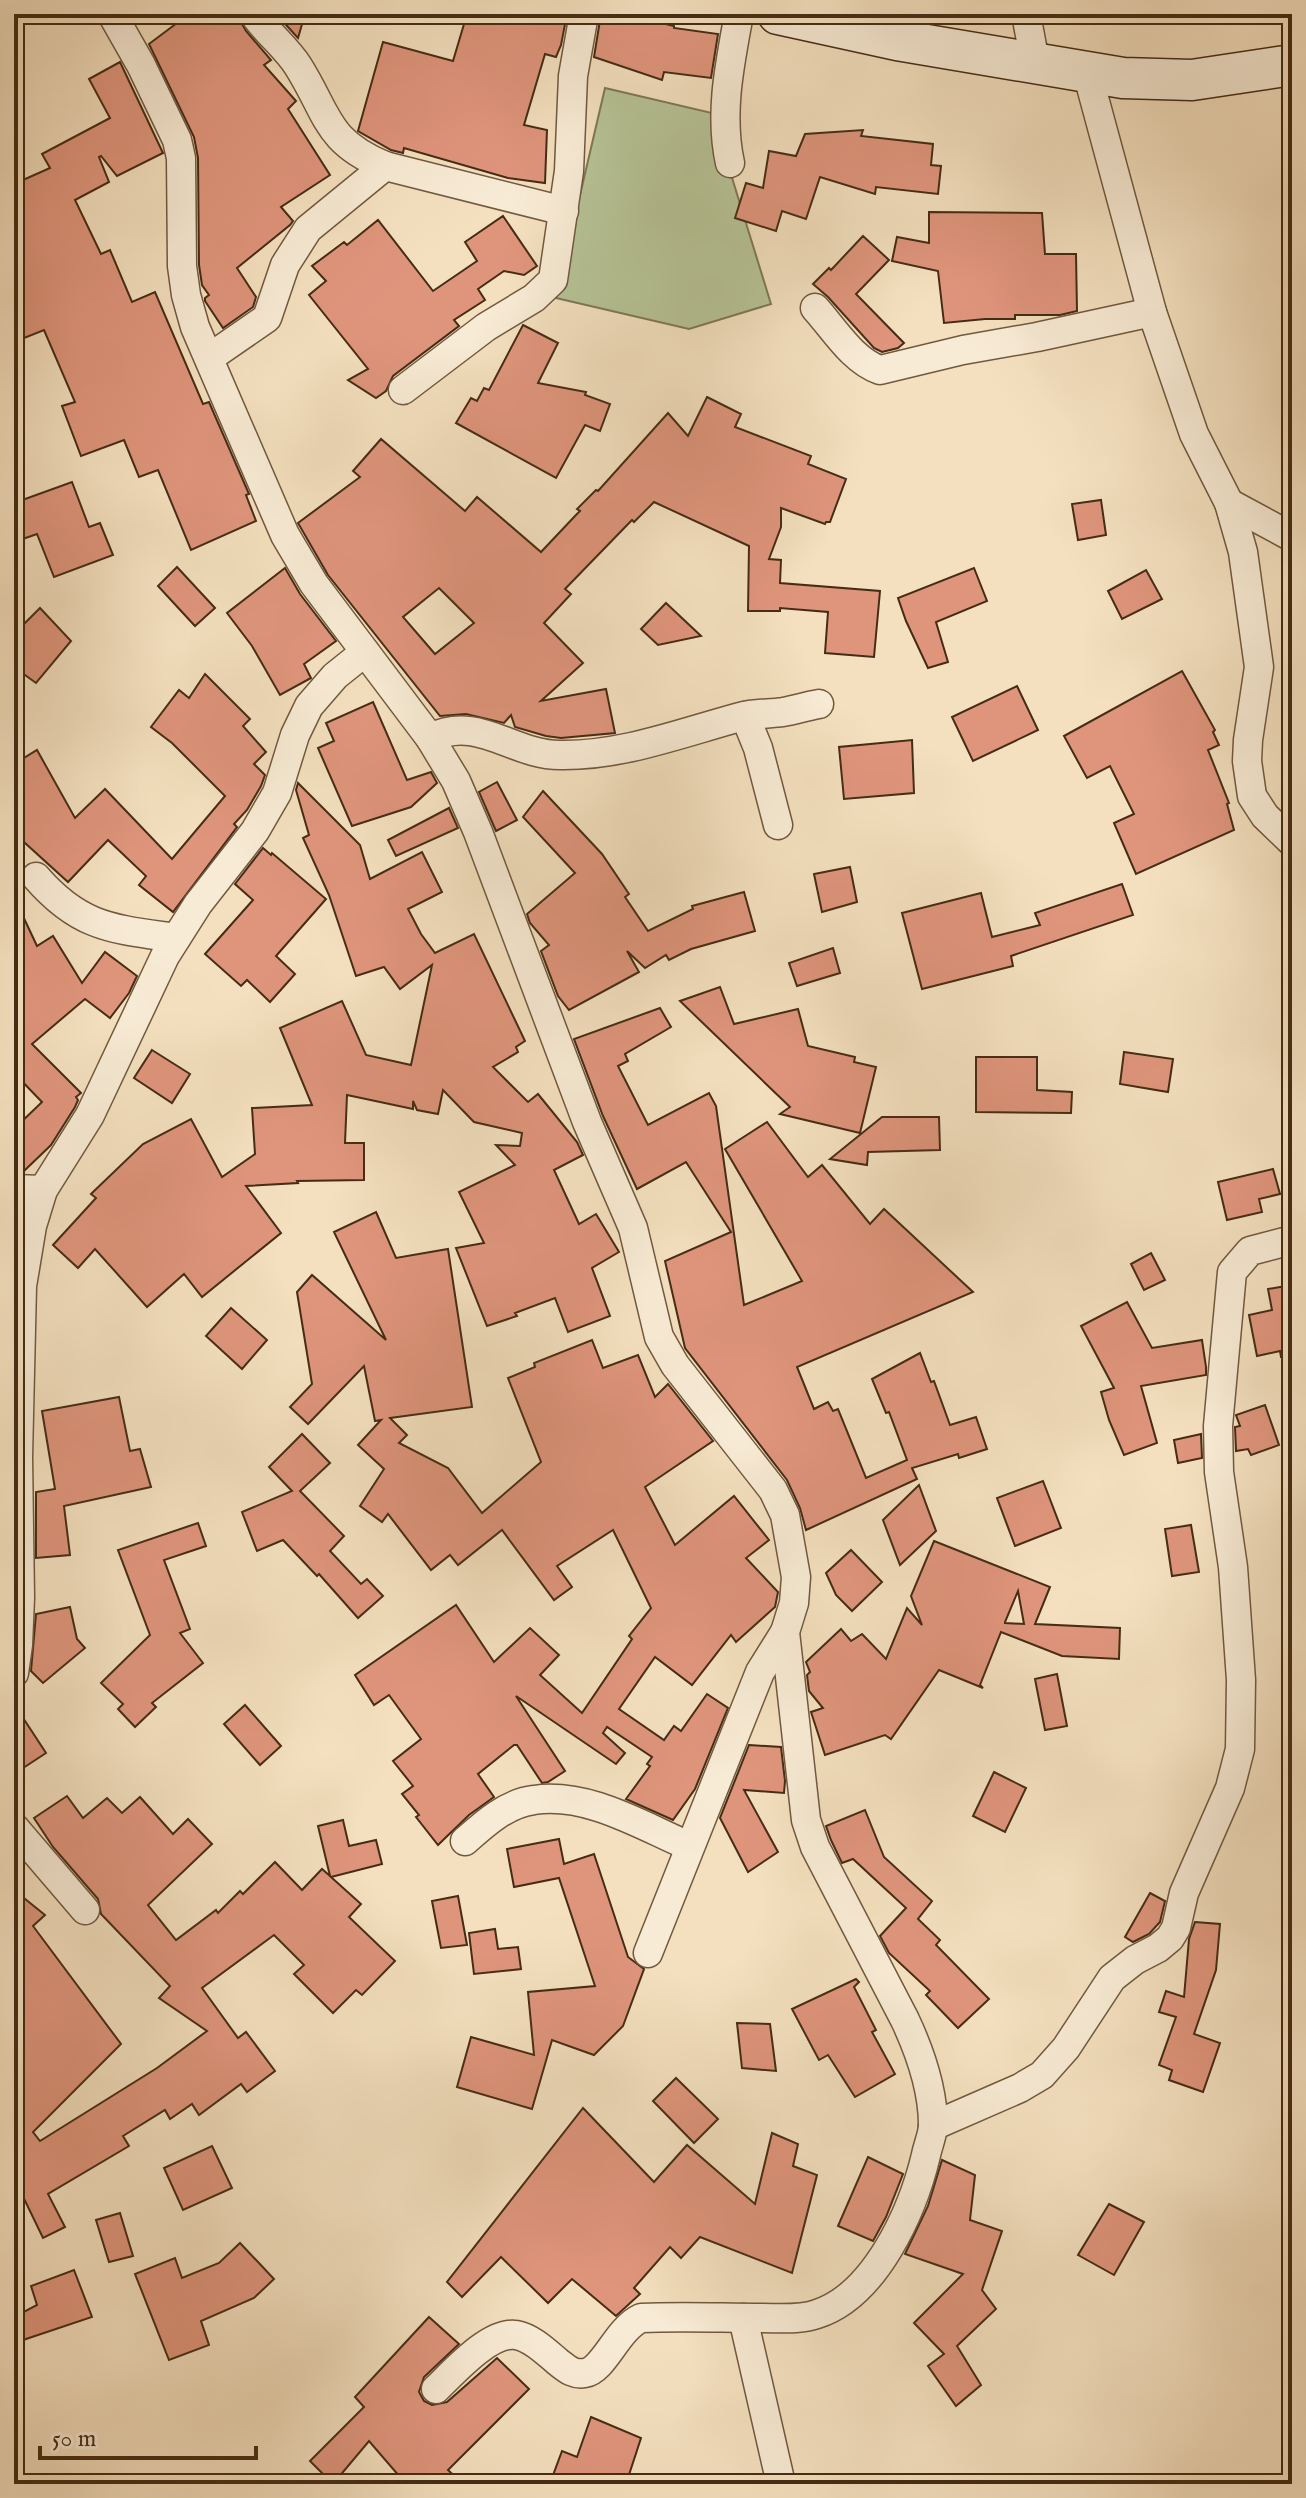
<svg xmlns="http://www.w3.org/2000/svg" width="1306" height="2498" font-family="'IM FELL English',serif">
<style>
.green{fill:#b6c396;stroke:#7e7855;stroke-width:2}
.building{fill:#df957c;stroke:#452c14;stroke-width:2;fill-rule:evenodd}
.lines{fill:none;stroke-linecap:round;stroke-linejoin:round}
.street-casing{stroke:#71593f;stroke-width:31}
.secondary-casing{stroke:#452c14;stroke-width:43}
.street{stroke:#f8ebd5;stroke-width:28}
.secondary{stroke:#f8ebd5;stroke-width:40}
</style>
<rect width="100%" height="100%" fill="#f4e0bf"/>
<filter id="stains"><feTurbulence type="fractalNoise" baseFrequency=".0025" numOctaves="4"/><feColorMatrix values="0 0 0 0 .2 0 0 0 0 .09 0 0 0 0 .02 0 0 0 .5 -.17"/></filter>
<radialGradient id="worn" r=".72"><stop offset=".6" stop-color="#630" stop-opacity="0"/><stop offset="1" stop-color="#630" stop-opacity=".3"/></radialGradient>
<path class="green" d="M605,88l107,25 59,191 -82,25 -133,-31z"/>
<g class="building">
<path d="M189,14l48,1 9,16 25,29 -7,5 32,36 -8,8 42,66 -49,32 12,14 -3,4 -53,43 19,29 -3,10 -30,21 -18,-27v-3l4,-3 -7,-10 -3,-20 -1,-107 -4,-21 -45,-93z"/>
<path d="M276,14h29l-7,24z"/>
<path d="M467,14h100l-6,31 -5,12 -11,-3 -21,71 23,5 -2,53 -37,-5 -104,-30 -1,5 -12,-3 -33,-19 25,-89 70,19z"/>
<path d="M601,14h23l50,12v2l44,6 -7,44 -47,-6 -2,8 -68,-23z"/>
<path d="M120,62l43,91 -46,23 -16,-20 -2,1 10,25 -34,18 26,54 9,-4 22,52 23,-10 48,112 6,-2 40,92 -3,1 10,26 -65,29 -33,-80 -19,7 -15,-37 -43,16 -19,-50 13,-4 -31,-72 -30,12v-158l36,-16 -8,-14 68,-36 -21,-39z"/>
<path d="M863,130l-2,6 72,8 -2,21 10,1 -3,28 -62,-7 -1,7 -55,-17 -14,42 -24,-8 -6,20 -41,-13 11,-35 17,5 6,-37 27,5 9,-22z"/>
<path d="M929,212l113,1 3,41h31l1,57 -17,4h-45v4h-30l-41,4 -6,-52 -46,-10 5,-24 32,6z"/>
<path d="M503,216l34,50 -13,9 -20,-4 -26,18 7,11 -31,20 5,6 -66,50 -7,15 -10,7 -28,-18 20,-11 -59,-74 17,-14 -14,-15 32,-24 3,3 31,-25 55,71 44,-30 -12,-19z"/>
<path d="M863,236l26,24 -33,34 48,49 -6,5 -16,4 -8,-4 -46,-51 -15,-13 16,-16 2,2z"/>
<path d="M523,325l35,18 -20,40 48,9 -1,3 25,9 -10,27 -15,-6 -29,53 -100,-55 15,-25 6,3 7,-13 5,2z"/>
<path d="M707,397l34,17 -6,13 76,29 -3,8 38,15 -16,43h-4l-1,2 -44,-16v19l-12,32 12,1 -1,23 100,8 -6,66 -49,-4 3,-41 -48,-4v3h-32l1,-65 -95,-44 -20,20 -2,-2 -67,69 6,5 -27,29 39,40 -42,38 65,-12 9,44 -54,5 -15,-2 -31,-9 -4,-12 -7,8 -38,-9 -26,2 -112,-141 -30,-52 62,-46 -7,-6 28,-32 84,72 12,-14 64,55 34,-36 5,-5 -3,-2 19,-19 2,1 70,-78 20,23zM439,588l35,35 -39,31 -32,-37z"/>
<path d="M72,482l17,45 11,-4 13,32 -59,22 -17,-43 -23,8v-39z"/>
<path d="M1101,500l5,35 -28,5 -6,-36z"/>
<path d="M177,567l38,41 -20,18 -37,-40z"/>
<path d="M285,568l15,26 36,47 -32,23 7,14 -31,17 -28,-49 -25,-33z"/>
<path d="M974,568l13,33 -51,21 12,40 -20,6 -22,-47 -8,-23z"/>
<path d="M1146,570l16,29 -40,20 -14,-28z"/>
<path d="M666,603l35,33 -43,9 -17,-16z"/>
<path d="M40,608l31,33 -35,42 -22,-16v-33z"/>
<path d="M1182,671l33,59 -2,2 6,13 -11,5 21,53 -2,1 7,26 -98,44 -22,-51 20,-9 -24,-48 -23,12 -23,-42z"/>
<path d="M205,674l45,45 -7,7 23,26 -12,12 11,11 -4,11 -14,24 -13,14 3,3 -64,85 -34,-27 7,-9 -38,-36 -40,42 -54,-49v-69l23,-14 38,68 30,-29 67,70 53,-63 -53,-53 -21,-16 28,-37 10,8z"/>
<path d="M1017,686l21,44 -65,31 -21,-44z"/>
<path d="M373,702l34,78 24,-8 6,11 -26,24 -59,19 -34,-78 16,-7 -8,-18z"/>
<path d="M912,740l2,53 -70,6 -5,-52z"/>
<path d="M497,782l20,38 -21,11 -17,-39z"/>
<path d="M298,783l62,62 10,34 52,-27 20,40 -34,17 13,25 14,19 39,-19 51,107 -9,6 2,5 -25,15 35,35 10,-8 39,48 6,13 -29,15 25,54 17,-10 23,38 -27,16 18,48 -42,16 -13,-34 -40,15 2,3 -30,10 -31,-78 28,-5 -25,-51 56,-27 -19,-20 24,1 2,-13 -48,-11 -31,-32 -5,24 -21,-4 -4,-9v8l-66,-14 -2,48h19v37l-67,1 1,2 -52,3 35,47 -79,64 -18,-23 -37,33 -52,-58 -17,19 -25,-23 43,-47 -5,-4 52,-50 48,-25 31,58 33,-23 -3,-46 60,-3 -32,-77 62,-27 24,54 45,10 21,-100 -32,24 -16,-22 -28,9 -27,-81 -26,-57 6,-3 -13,-45z"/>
<path d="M543,791l59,63 27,40 -4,3 23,34 45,-22 -1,-3 52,-14 11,39 -64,18 -22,11 -3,-5 -21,13 -18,-17 12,21 -70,38 -11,-14 -17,-45 8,-6 -19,-22 -3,-9 48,-41 -52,-56z"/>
<path d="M449,808l9,20 -62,28 -8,-16z"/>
<path d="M263,848l8,7 1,-2 54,46 -50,57 19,18 -25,28 -23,-22 -6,6 -36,-32 48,-54 -18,-16z"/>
<path d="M850,867l7,35 -35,10 -8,-38z"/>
<path d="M1122,884l11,31 -122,41 2,10 -91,23 -20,-76 79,-20 11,44 48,-12 -5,-12z"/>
<path d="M14,897l23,49 16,-10 29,47 23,-31 32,24 -8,17 -19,25 -25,-19 -53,45 49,49 -5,4 2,3 -3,7 -24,38 -28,27h-9v-43l28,-27 -28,-29z"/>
<path d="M833,948l7,25 -43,13 -8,-23z"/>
<path d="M720,987l14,37 64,-15 10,37 47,11 -1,5 22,5 -16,66 -80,-19 10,-7 -110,-106z"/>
<path d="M660,1008l11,19 -46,27 3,7 -10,5 30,59 61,-32 7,13 28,199 58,-24 -77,-132 42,-27 41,55 14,-12 48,59 14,-15 89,83 -176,75 17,42 14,-7 5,9 5,-2 28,69 41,-18 -18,-48 -3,1 -14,-34 48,-26 11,29 3,-1 16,44 26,-8 11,32 -28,9 -1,-4 -46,14 5,11 -111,51 -6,-22 -13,-28 -102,-132 -20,-87 66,-29 -45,-70 -49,27 -34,-73 -29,-77z"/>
<path d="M152,1050l38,24 -18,29 -38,-25z"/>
<path d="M1124,1052l49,7 -5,33 -48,-8z"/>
<path d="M976,1057h61v33l35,2 -1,21 -95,-1z"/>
<path d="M882,1117h57l1,33 -72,2 -1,13 -37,-6z"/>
<path d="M1273,1169l7,25 -21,5 3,13 -35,8 -9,-38z"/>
<path d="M376,1212l20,46 52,-9 24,158 -82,11 17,17 -8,8 49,25 34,45 59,-51 -33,-84 27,-11 -1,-4 58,-23 11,28 35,-13 17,42 13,-13 45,57 -68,46 30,58 59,-49 35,44 -23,18 32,34 -3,15 -39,35 -5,-7 -39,50 -37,-28 -36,52 45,31 10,-14 7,5 26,-37 21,14 -33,81 -22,31 -47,-21 24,-33 -3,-2 5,-7 -45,-30 -4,6 22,20 -9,11 -100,-68 49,75 -17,11 -6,1 -25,-38h-3l-36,29 16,23 -25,18 -31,30 -22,-28 3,-2 -17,-21 11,-8 -20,-25 28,-22 -32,-44 -15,10 -19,-30 101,-70 38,57 36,-34 29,27 -19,20 42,38 50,-74 -3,-3 22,-28 -38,-78 -56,36 15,21 -18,13 -52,-70 -44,35 -8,-10 -19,15 -43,-56 -6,8 -22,-16 24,-37 -26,-24 23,-25 -6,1 -11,-55 -56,58 -18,-17 22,-23 -15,-92 15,-17 74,65 -52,-108z"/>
<path d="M1151,1253l14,27 -21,10 -13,-26z"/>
<path d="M1292,1285v71l-11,1 -1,-6 -23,5 -8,-41 23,-5 -4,-21z"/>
<path d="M1127,1302l25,46 50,-8 4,27v8l-65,11 16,57 -33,12 -15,-35 -8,-28 13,-4 -33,-62z"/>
<path d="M231,1308l36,32 -25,29 -36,-33z"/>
<path d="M119,1397l11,54 10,-2 11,38 -87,19 6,49 -34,3v-66l19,-3 -13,-78z"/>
<path d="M1265,1405l14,40 -28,10 -3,-6 -12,2 -1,-24 5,-1 -4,-11z"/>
<path d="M302,1434l28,29 -30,28 44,45 -14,15 31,33 6,-5 16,17 -25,22 -39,-44 -2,2 -34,-36 -26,11 -15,-39 50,-21 -23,-24z"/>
<path d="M1201,1434l1,24 -24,5 -4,-23z"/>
<path d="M1043,1481l18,47 -46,18 -18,-48z"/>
<path d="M919,1485l17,46 -36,34 -17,-45z"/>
<path d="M198,1523l8,23 -42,14 26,69 -10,4 23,30 -51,40 4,4 -21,20 -17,-18 5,-5 -22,-21 49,-48 -32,-85z"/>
<path d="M1191,1525l8,47 -27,4 -7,-47z"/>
<path d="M934,1541l116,46 -15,37 85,4 -1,31 -57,-3 -61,-24 -21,53 3,3 -44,-18 -48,69 -6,-4 -60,20 -14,-43 12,-4 -14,-17 -2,-16 3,-3 -4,-10 35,-33 10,12 11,-7 24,25 21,-51 15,17 -11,-29zM1018,1591l6,33 -19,-1v-1z"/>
<path d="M851,1550l31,32 -30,29 -16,-16 -10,-22z"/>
<path d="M70,1607l7,32 8,9 -42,35 -12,-12 5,-57z"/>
<path d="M1057,1674l10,52 -22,4 -10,-51z"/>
<path d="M14,1704l32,49 -32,21z"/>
<path d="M245,1705l36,41 -21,19 -36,-41z"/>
<path d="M749,1745l32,2 4,34 -1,12 -40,-3 34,62 -30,20 -28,-54z"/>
<path d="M994,1772l32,16 -21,44 -32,-16z"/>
<path d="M67,1796l16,22 24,-20 15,15 18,-16 33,37 15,-15 24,25 -64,61 28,35 40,-30 2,3 22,-22 3,3 32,-32 27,28 20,-21 8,7 -12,-50 25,-6 6,26 27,-6 6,24 -51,13 30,27 -12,13 46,44 -33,34 -6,-5 -23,23 -39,-39 10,-9 -30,-30 -72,53 36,50 8,-6 29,39 -28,21 -6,-8 -42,31 -7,-11 -22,15 -5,-9 -42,26 6,10 -81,48 17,33 -22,11 -29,-60v-288l31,25 -12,11 88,118 -88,88 7,9 117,-73 50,-37 -48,-33 11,-12 -69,-72 -3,-15 -45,-52 -19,-29z"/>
<path d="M865,1810l19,47 48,44 -14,18 22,21 -4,5 53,54 -31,29 -32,-33 4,-4 -41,-38 -9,-17 26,-28 -53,-49 -11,4 -11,-23 -5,-14z"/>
<path d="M559,1839l5,25 30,-10 34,103 16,12 -21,57 -29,29 -42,-15 -20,69 -75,-22 14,-50 63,18 -6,-63 67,-6 -36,-108 -45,9 -7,-38z"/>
<path d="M1150,1893l15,8 -5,21 -11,12 -16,8 -8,-5z"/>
<path d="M458,1896l9,49 -26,3 -9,-47z"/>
<path d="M1195,1922l25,2 -4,46 -22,64 26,9 -17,49 -34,-12 3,-10 -13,-5 17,-48 -17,-5 7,-21 18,6 5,-58z"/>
<path d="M495,1929l3,20 20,-2 3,22 -47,5 -5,-41z"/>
<path d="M856,1979l3,3 -5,5 22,43 -4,2 23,42 -40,23 -27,-42 -9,5 -27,-51z"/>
<path d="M737,2023l33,1 6,47 -34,-3z"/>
<path d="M676,2078l42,41 -24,24 -41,-42z"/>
<path d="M583,2108l71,74 33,-37 68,59 17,-71 26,11 -5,22 24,9 -25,98 -92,-36 -19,21 -11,-11 -36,41 6,6 -24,22 -44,-37 -24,24 -47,-46 -39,40 -15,-15z"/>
<path d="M212,2146l20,42 -49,22 -19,-42z"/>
<path d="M868,2157l35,17 -17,43 -13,24 -35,-15z"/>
<path d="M942,2160l33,15 -5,45 32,11 -20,59 14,19 -39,37 24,39 -25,21 -28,-40 16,-12 -30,-31 49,-49 -58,-20 23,-48z"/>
<path d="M1109,2204l35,18 -30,53 -36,-20z"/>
<path d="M120,2213l13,43 -24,6 -13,-42z"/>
<path d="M240,2243l34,36 -20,19 -53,23 8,24 -40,15 -34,-86 40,-16 7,20 37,-15z"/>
<path d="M74,2270l18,47 -78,26v-26l23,-12 -6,-19z"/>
<path d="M429,2317l30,27 -35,33 -5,15 5,9 8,4 15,-3 50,-44 32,31 -81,81 15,14h-57l-37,-43 -36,43 -23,-23 54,-54 -9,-10z"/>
<path d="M591,2417l50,21 -15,46h-59l-15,-6 10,-27 15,6z"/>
</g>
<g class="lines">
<g class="street-casing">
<g id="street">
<path d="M112,14l29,51 36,75 4,18 1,108 4,29 9,32 90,208 29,49 116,154 26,43 22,51 109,290 46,106 26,109 16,28 98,125 12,25 11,62 -2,26 -9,29 21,188 9,27 90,173c15,32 28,69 28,105 0,9 -5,20 -7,30 -13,55 -50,140 -109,159 -16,6 -37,4 -54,4 -41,0 -81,-2 -122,0 -24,11 -37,52 -56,55 -12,2 -18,-4 -27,-11 -12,-10 -26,-24 -42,-27 -26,-4 -62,37 -80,54"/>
<path d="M254,14c13,19 32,33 44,52 31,49 27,75 87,100l179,45"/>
<path d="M1026,14l9,48"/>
<path d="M1087,72l65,240 42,122 35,69 14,49 16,115 -11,73 -1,21 5,35 13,20 27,26"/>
<path d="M730,163c-11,-50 0,-100 9,-149"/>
<path d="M815,308c19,21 38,53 65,62l83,-20 74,-13 115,-25"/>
<path d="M209,358l58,-40 18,-53 23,-36 77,-63"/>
<path d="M403,390l83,-63 48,-29 19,-18 16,-109 4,-95 11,-62"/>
<path d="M1229,503l63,34"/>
<path d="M745,716l13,32 20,77"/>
<path d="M430,738c48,-24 82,17 130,17 62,1 121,-22 180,-38 14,-4 29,-3 43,-5 12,-2 24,-6 36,-8"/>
<path d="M36,877c44,51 77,52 140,61"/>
<path d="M14,1189l29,1"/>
<path d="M14,1673l4,-28 2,-47 -2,-141 4,-171 10,-60 11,-36 47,-75 75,-159 33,-52 57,-73 22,-38 18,-58 14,-29 26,-30 30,-24"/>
<path d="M14,1827l71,83"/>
<path d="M465,1841c19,-17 42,-38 69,-41 54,-8 108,26 155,46"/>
<path d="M648,1953l112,-281 25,-40"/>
<path d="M933,2126l87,-38 22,-13 24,-27 46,-70 23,-18 23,-12 12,-10 6,-10 8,-35 46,-105 10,-39 1,-69 -8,-113 -14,-95 -1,-46 14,-154 18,-21 42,-11"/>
<path d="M743,2318l38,166"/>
</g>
</g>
<g class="secondary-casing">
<path id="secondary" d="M778,14l119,26 226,38 69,2 100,-15"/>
</g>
<use href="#street" class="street"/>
<use href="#secondary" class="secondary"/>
</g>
<rect width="1306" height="2498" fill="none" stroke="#f4e0bf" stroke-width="48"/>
<rect x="16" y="16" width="1274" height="2466" fill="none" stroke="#452c14" stroke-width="4"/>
<rect x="24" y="24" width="1258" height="2450" fill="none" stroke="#452c14" stroke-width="2"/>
<path d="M40 2446v12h216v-12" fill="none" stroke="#452c14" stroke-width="4"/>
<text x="52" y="2446" font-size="24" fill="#452c14" stroke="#f8ebd5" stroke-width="6" paint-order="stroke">50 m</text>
<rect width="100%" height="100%" filter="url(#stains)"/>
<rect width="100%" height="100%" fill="url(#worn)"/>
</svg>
